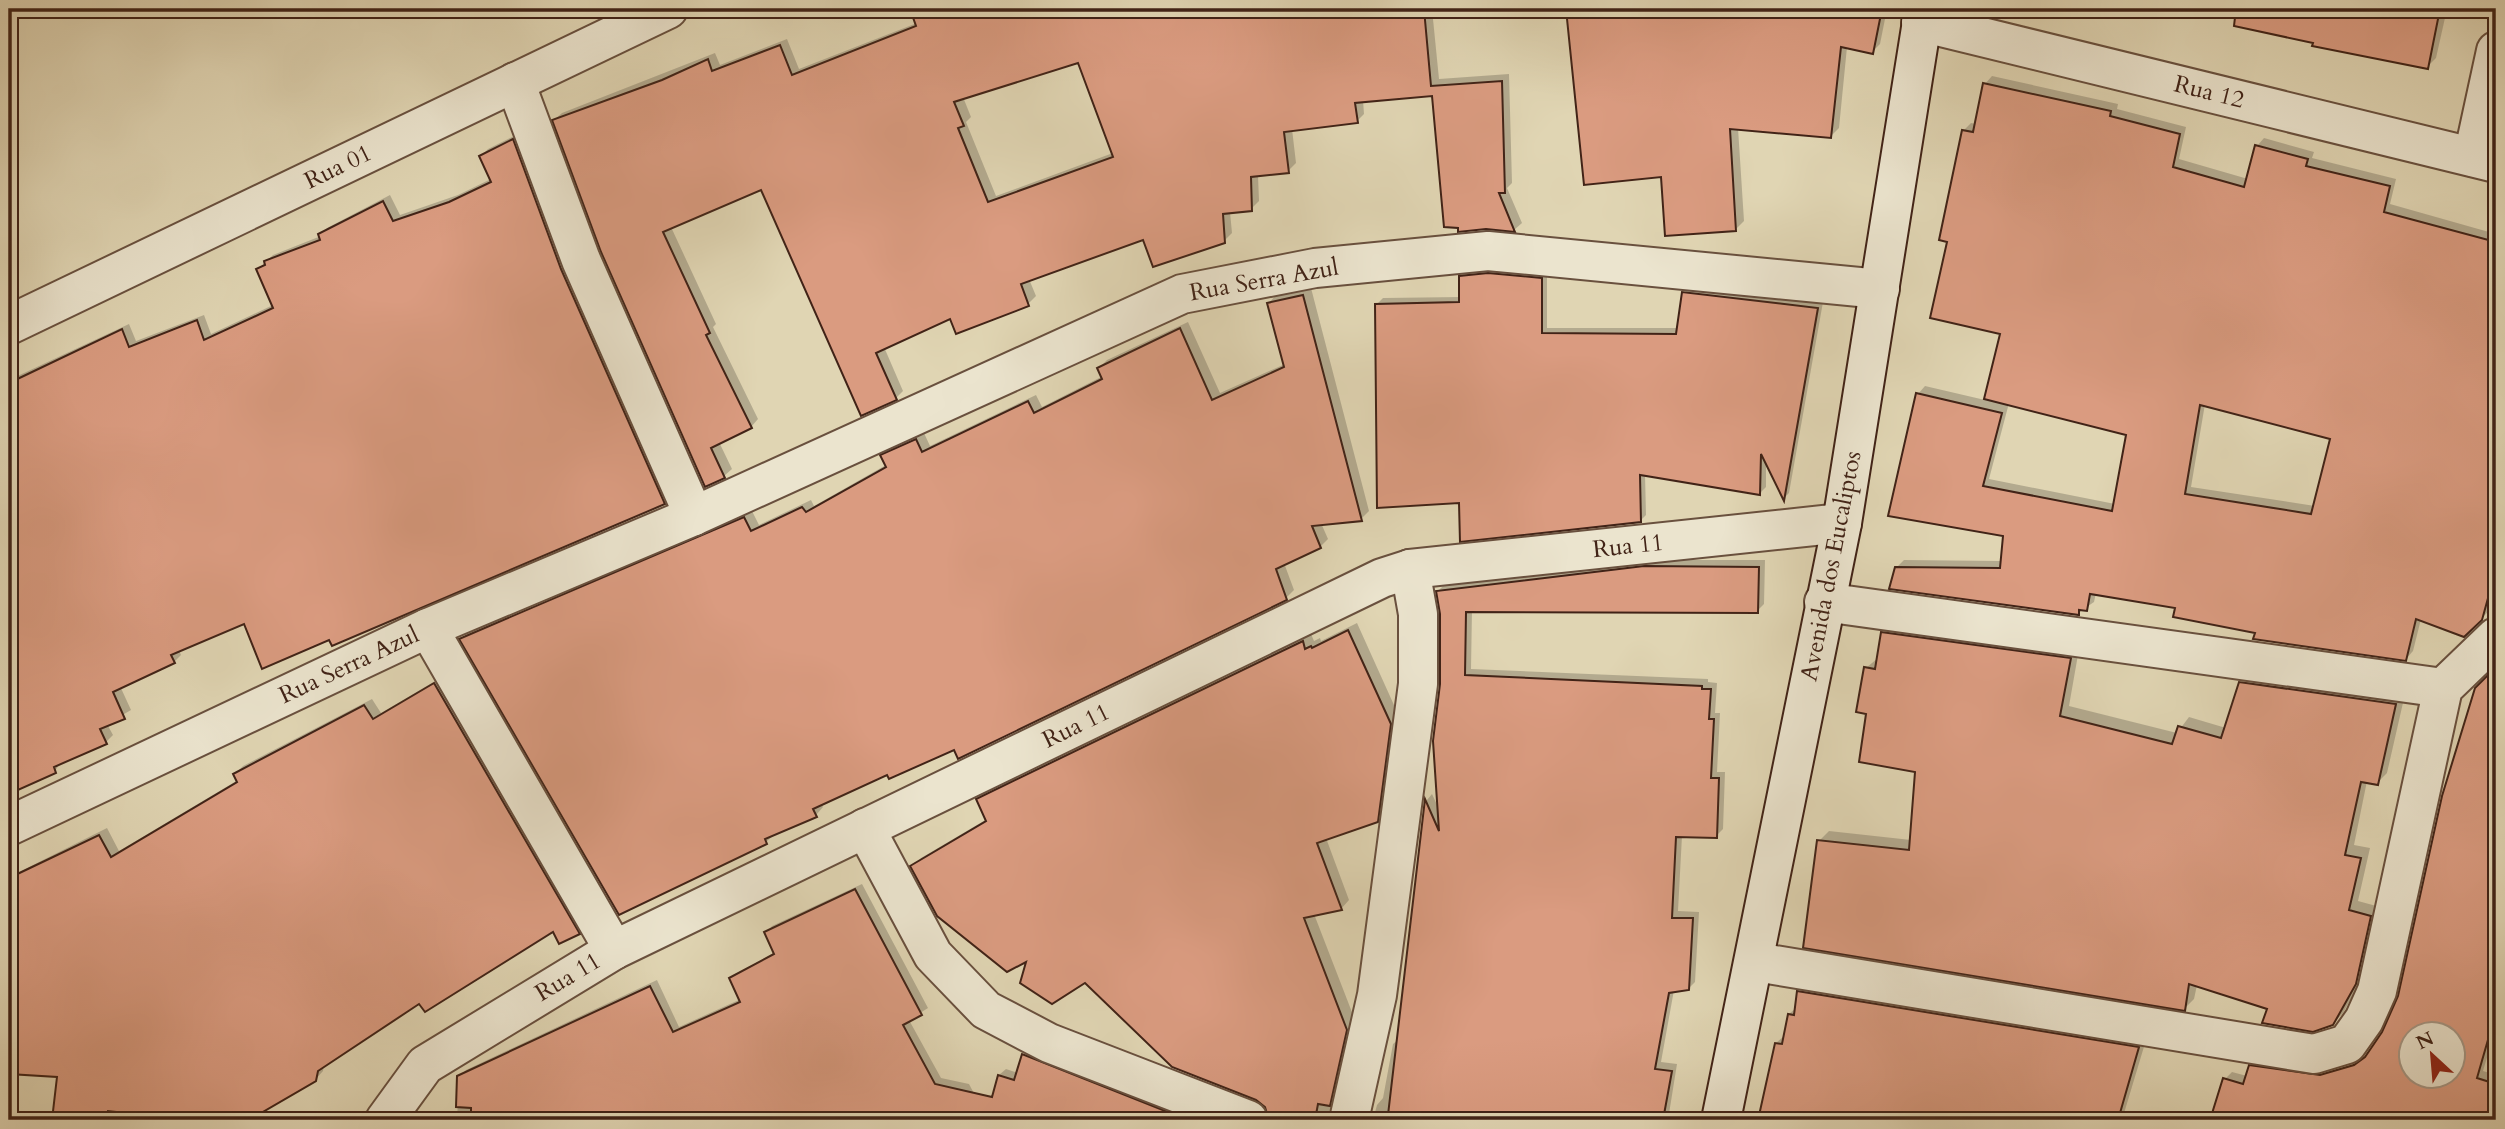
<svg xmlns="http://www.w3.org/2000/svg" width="2505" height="1129" font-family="Cardo,serif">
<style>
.shadow{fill:#0003;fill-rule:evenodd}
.building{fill:#da9b80;stroke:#412317;stroke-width:2;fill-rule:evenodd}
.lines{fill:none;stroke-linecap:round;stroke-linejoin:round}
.street-casing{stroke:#69503e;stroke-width:42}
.secondary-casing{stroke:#412317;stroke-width:42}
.street{stroke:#ebe4ce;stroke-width:38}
.secondary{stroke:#ebe4ce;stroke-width:38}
.labels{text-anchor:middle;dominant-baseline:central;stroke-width:5;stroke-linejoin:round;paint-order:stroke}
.street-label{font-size:24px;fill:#412317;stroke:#ebe4ce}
</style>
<rect width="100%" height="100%" fill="#e0d5b3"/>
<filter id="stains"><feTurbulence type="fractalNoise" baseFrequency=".00286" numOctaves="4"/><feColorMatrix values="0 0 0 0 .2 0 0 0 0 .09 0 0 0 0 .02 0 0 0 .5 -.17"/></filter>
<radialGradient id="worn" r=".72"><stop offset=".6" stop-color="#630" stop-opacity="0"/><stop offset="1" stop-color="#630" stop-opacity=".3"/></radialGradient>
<g class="shadow">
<path d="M912,9h520l7,70 70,-5 3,109 -5,5 15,35 -8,7 -28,-3 -52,-133 -71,6 1,14 -7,7 -65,8 4,34 -8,8 -30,4 1,26 -8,8 -21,3 2,21 -8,8 -80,-4 -115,42 7,17 -8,8 -71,28 -6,-15 -67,30 19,44 -7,7 -134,-210 -91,39 45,97 -3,3 45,92 -7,8 -32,15 13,27 -8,7 -170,-356 8,-7 153,-60 5,12 67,-26 12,30 118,-46zM1079,61l34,92 -117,43 -30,-74 5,-5 -8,-20z"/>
<path d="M1567,9h320l-7,35 -8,8 -25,-5 -8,81 -8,8 -93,-8 6,93 -8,8 -73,-54 -77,8z"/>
<path d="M2246,9h201l-11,49 -9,9 -184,-41z"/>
<path d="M1992,76l126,28 -1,5 69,18 -7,32 69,20 9,-33 7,-8 50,14 -2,6 84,21 -6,25 106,30v352l-7,25 -25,24 -43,-16 -8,32 -7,8 -149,-27 -80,-26 -81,-13 -2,9 -16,11 -182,-45 8,-8 99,1 2,-27 -87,-140 7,-8 60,14 18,-67 -54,-92 15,-111 7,-7 5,1 9,-40zM2009,403l119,30 -13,71 -126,-25zM2205,404l127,34 -17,68 -124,-19z"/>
<path d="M520,133l151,363 -7,7 -334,134 -85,-15 -66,28 2,5 -7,7 -54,24 11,24 -24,14 6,11 -7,7 -45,20 -6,9 -33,15 -13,-29v-377l120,-56 7,17 68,-26 7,19 62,-29 -15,-36 15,-14 48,-19 6,-8 63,-33 10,20 58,-20 33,-16 -10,-23 7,-7z"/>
<path d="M1495,268l52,5v55h132l5,-35 6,-6 133,15 -34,191 -5,5 -18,-37v26l-6,6 -115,-19 1,41 -6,6 -263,-217 6,-6 78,-1 -1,-20 7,-7z"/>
<path d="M1311,288l58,223 -8,8 -40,4 7,16 -8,8 -36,16 10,27 -8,8 -331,150 -67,24 -67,31 2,4 -7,8 -42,20 -8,7 -304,-203 7,-8 283,-120 7,14 52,-25 3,6 72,-41 -4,-9 8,-8 34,-15 6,13 106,-51 6,12 61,-31 -4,-8 8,-8 81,-38 32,71 65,-29 -16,-61 7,-8z"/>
<path d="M1652,560h113l-1,44 -7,7 -285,-1 -1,59 237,10v3l9,1 -2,30h5l-3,59h8l-2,57 -7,7h-34l-4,75 21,1 -4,70 -7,7 -14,1 -13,72 16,2 -9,56h-295l4,-15 6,-7 10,-54 6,-5 28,-239 5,-6 7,15 3,-195 -4,-23 7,-7z"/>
<path d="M1357,623l41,91 -12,97 -9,9 -51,18 23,62 -8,9 -27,5 41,106 -19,84 -9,9 -68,-13 -174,-119 -57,-23 -115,-91 8,-9 66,-39 -9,-20 8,-8 325,-157 3,7 6,-3 1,3z"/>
<path d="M1893,623l186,26 -10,57 108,27 12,-16 37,11 14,-45 10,-10 155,21 -18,79 -10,10 -10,-2 -13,64 16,3 -12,53 22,6 -15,66 -22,40 -10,11 -136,-39 -3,14 -10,10 -365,-168 10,-10 82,9 6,-70 -49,-57 -2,-45 12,-10 5,-25z"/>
<path d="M2496,669v358l-13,44 13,4v45h-283l12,-41 7,-7 15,4 3,-10 8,-7 71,9 34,-10 20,-24 17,-38 76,-307zM2410,1034h42v42h-42z"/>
<path d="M442,677l144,248 -7,8 -25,-3 -135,72 -95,62 -1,7 -8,9 -62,36 3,4h-69l-74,-10 -2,10h-57l5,-45 -50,-2v-196l98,-49 12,23 119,-71 -3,-6 8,-8 129,-67 9,14z"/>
<path d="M862,884l66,124 -19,12 32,58 28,6 19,36h-531l2,-43 7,-7 191,-90 22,47 62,-28 -10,-21 44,-26 -9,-19 6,-7z"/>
<path d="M1806,984l340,56 -24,80h-363l17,-77 8,-7 5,-22 8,-7 2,-15z"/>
<path d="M1030,1048l181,72h-223l11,-45 7,-6 12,4 6,-18z"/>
</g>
<g class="building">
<path d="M910,9h514l7,77 71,-5 3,112h-6l16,39 -29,-3 -28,3v-4l-14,-1 -12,-131 -77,7 3,20 -74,9 5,41 -38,4 1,34 -29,3 2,29 -72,24 -10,-27 -122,44 8,22 -73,28 -6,-15 -74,34 21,47 -36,16 -100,-226 -98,42 47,101 -4,2 46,93 -41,20 14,30 -20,9 -104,-235 -49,-132 110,-40 46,-21 4,12 68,-26 12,30 124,-49zM1078,63l35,94 -125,45 -30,-74 6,-2 -10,-24z"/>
<path d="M1566,9h316l-9,45 -32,-7 -10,91 -101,-9 6,102 -71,5 -4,-59 -77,8z"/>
<path d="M2236,9h204l-12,60 -116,-23 1,-3 -79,-17z"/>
<path d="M1983,83l128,28 -1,5 70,18 -7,33 71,20 11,-42 53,14 -2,7 84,20 -6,26 112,30v327l-14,51 -18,17 -48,-18 -10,42 -153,-22 2,-6 -82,-16 2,-9 -85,-14 -3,17 -8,-1v5l-190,-26 6,-22 105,1 3,-32 -115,-20 28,-123 86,20 -19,73 129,25 14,-76 -142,-36 16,-65 -70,-16 17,-76 -8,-2 23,-110 11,2zM2200,405l130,34 -19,75 -126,-20z"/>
<path d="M513,139l48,130 104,235 -333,142 -3,-6 -67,29 -18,-45 -73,31 4,8 -62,29 12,27 -25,10 7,15 -53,23 2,6 -47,21v-411l113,-54 7,18 68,-27 7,20 69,-32 -17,-39 9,-4 -1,-4 56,-21 -2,-6 65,-33 10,20 56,-19 42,-20 -12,-26z"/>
<path d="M1488,273l54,5v55l134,1 6,-42 136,16 -34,193 -23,-47 -1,41 -120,-20 1,47 -181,20 -1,-39 -82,5 -2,-204 84,-2v-26z"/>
<path d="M1303,295l59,226 -50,5 9,22 -45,21 11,31 -329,159 -4,-9 -65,29 -2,-4 -74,34 4,8 -52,22 2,5 -148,71 -160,-276 285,-122 7,14 51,-24 4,5 80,-45 -6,-12 36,-16 6,13 106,-51 6,12 68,-34 -5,-11 83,-40 32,72 72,-33 -17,-64z"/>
<path d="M1644,566l115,1 -1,46 -292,-1 -1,63 237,11v3h9l-2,30h5l-3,59h8l-2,60 -41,-1 -4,81h21l-4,72 -20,3 -14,76 17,2 -9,49h-246l-29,-5 37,-316 14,32 -6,-90 7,-57v-70l-4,-23z"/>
<path d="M1348,630l43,94 -13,98 -61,21 25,67 -38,8 43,112 -17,76 -12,-2 -3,16h-46l-4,-13 -9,-7 -84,-33 -87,-84 -33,21 -32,-21 6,-21 -19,10 -70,-56 -27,-50 76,-45 -10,-22 327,-158 2,8 6,-3 1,2z"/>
<path d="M1881,632l190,26 -11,58 112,28 6,-18 43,12 18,-56 157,22 -18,81 -17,-3 -16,73 16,3 -12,52 22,6 -15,68 -23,41 -20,7 -51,-9 5,-14 -78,-25 -4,27 -382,-63 14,-108 92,10 6,-78 -56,-10 7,-48 -10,-2 8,-45 11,2z"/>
<path d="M2496,667v345l-19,66 19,6v36h-286l13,-42 20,6 6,-19 71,10 34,-10 11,-8 17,-25 16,-36 44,-200 33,-108zM2411,1034h42v42h-42z"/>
<path d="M434,683l146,251 -21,10 -6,-12 -128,80 -6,-8 -101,67 -2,10 -67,39h-57l-84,-9 -2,9h-54l5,-43 -48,-3v-196l90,-43 12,22 126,-75 -4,-8 131,-69 9,14z"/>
<path d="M855,889l67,126 -19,10 32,59 57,13 6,-22 16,5 8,-26 166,66h-717v-12l-15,-1 1,-31 193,-90 23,46 67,-30 -11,-24 45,-24 -10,-22z"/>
<path d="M1797,991l342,56 -21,73h-360l17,-77 7,1 6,-30 6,1z"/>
</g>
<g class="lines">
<g class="street-casing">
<g id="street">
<path d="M1921,22l575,141"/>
<path d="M515,82l66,178 113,256"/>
<path d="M2473,157l23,-106"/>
<path d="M9,325l659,-316"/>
<path d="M1824,602l619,86"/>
<path d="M428,628l186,322"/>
<path d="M9,826l419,-198 266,-112 488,-222 133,-26 173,-17 392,38"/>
<path d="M865,828l68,127 53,55 63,33 199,77"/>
<path d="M1756,962l558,92 33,-10 17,-24 13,-29 66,-303 53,-51"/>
<path d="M385,1120l40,-55 189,-115 768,-372 28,-9 432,-46"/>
<path d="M1349,1120l28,-125 41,-311v-70l-8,-45"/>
</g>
</g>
<g class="secondary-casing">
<path id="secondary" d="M1721,1120l121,-597 82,-514"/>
</g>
<use href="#street" class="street"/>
<use href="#secondary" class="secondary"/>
</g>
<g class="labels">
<g class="street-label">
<text transform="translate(2209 92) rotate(14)">Rua 12</text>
<text transform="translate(338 167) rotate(-26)">Rua 01</text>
<text transform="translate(1264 280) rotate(-10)">Rua Serra Azul</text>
<text transform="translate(1628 546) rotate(-6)">Rua 11</text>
<text transform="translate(1831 566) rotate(-79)">Avenida dos Eucaliptos</text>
<text transform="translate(349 665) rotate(-25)">Rua Serra Azul</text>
<text transform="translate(1076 726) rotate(-26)">Rua 11</text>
<text transform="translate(568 977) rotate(-31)">Rua 11</text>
</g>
</g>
<rect width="2505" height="1129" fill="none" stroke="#e0d5b3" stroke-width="35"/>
<rect x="10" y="10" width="2484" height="1108" fill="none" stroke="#412317" stroke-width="3.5"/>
<rect x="18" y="18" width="2470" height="1094" fill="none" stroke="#412317" stroke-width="2"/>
<g transform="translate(2432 1055) rotate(334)"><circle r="33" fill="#ebe4ce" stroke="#a79785" stroke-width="2"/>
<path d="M0-5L12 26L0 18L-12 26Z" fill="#8f2418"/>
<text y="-10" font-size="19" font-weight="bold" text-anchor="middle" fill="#412317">N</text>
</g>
<rect width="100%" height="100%" filter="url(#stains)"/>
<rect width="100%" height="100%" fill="url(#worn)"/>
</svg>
